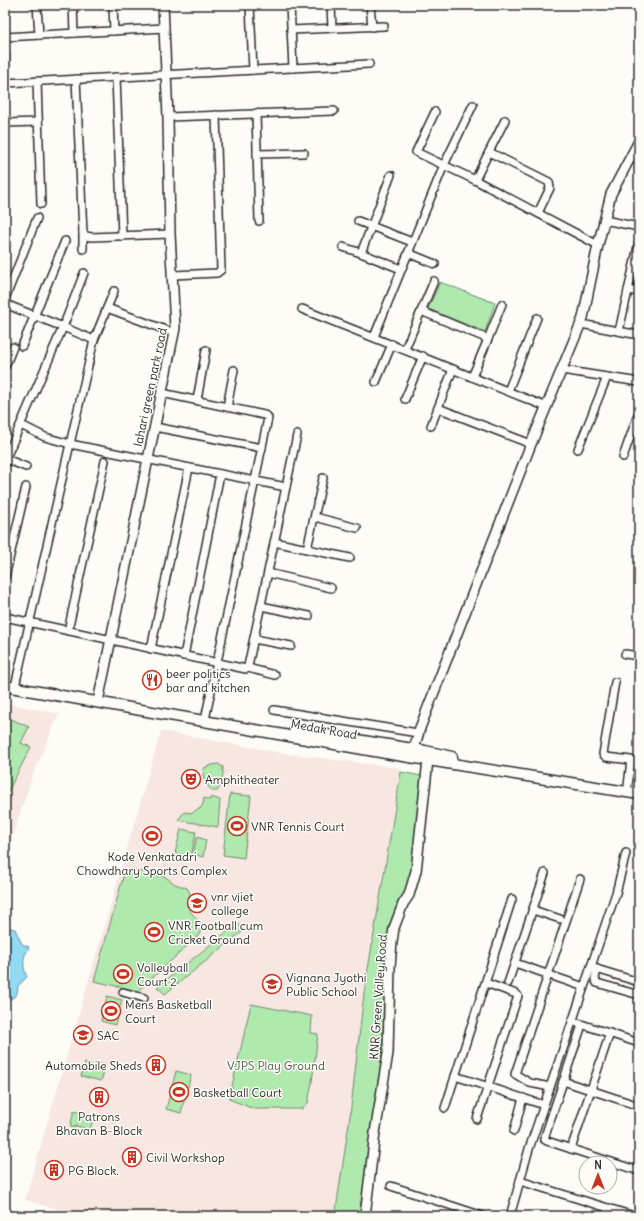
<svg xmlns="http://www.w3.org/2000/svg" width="644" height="1221" font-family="Delius,sans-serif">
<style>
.built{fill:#f8e6e2}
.green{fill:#afe9ae;stroke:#6d8a6c}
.water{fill:#90daf2;stroke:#6894a2}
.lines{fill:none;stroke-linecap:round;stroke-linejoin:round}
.street-casing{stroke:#2b2b2b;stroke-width:10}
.secondary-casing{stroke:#2b2b2b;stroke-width:12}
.primary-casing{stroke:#2b2b2b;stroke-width:13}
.street{stroke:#fdfcf7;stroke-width:7}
.secondary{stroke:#fdfcf7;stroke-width:9}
.primary{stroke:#fdfcf7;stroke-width:10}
.labels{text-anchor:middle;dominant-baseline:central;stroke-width:3;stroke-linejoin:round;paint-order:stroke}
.street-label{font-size:12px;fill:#2b2b2b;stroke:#fdfcf7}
.poi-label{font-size:12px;fill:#2b2b2b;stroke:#fdfcf7;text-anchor:start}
.park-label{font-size:12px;fill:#4c5a4c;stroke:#fdfcf7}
</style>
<rect width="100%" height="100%" fill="#fdfcf7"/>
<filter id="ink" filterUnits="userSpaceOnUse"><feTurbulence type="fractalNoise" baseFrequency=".025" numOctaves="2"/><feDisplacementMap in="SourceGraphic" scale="8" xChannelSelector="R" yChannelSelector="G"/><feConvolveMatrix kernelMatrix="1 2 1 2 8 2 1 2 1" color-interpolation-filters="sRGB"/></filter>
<g filter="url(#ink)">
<g class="built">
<path d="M5,703l54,11 -27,63 -27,82z"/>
<path d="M161,731l121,22 119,15 -37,225 -14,123 -15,100h-254l-56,-16z"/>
</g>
<g class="green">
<path d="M440,282l55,21 -10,29 -57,-23z"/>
<path d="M5,716l24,11 -8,16 10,4 -26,50z"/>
<path d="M218,764l5,3c0,8 0,17 -6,24h-5c-6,-7 -11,-13 -8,-23l8,-3z"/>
<path d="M401,772l21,4 -8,85 -5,23 -14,28 -8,27 -3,91 -4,43 -21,143h-24l15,-100 14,-123z"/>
<path d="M230,794l21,2 -7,62 -21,-3z"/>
<path d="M211,797l9,3 -2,27 -40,-7 6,-8 9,1 4,-4h3l3,-5 1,-6 6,2z"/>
<path d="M181,829l15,3 -5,25 -16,-4z"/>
<path d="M197,837l9,3 -3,17 -10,-3z"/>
<path d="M132,871l19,1 6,4h7l11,8 12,4 3,5c-6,23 7,19 12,36l-4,7 -60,55 -44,-10 30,-107z"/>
<path d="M238,923l5,8 -78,63 -8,-7z"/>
<path d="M107,996l15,4 -7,25 -14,-4z"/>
<path d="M251,1004l61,12 -1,17 7,1 -6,48 -4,21 -6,6h-48l-25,-10z"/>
<path d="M85,1063l7,2 -1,4 7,1 2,-6 6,1 -5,16 -20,-5z"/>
<path d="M176,1071l15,4 -10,38 -15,-4z"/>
<path d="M74,1111l20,5 -5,17 -5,-2v-3l-9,-2v2l-5,-1z"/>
</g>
<path class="water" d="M5,927l10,2 7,15 7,3c-1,2 -2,4 -3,6 -4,6 -2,18 1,24l-9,9 -1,7 -2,3 -7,5 -3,-3z"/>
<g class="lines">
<g class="street-casing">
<g id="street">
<path d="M37,5l2,30"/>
<path d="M73,5l1,28"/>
<path d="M113,5l1,26"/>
<path d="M250,5l3,65"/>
<path d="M290,5l3,63"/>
<path d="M331,5l1,23"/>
<path d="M370,5l2,22"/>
<path d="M291,30l93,-4"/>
<path d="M5,37l159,-9"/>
<path d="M5,52l1,30"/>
<path d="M116,77l6,159"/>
<path d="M76,79l7,154 3,3 5,1 79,-3"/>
<path d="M37,81l4,123"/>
<path d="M5,83l364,-19"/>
<path d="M435,112l-19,40 59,28 123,65"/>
<path d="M256,113l3,108"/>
<path d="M168,117l166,-6"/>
<path d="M5,123l33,-1"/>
<path d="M489,152l60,30 1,6 -12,25"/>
<path d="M257,154l47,-1"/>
<path d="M391,175l-30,78 40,16"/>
<path d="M475,180l30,-60"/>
<path d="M604,220l35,7"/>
<path d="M358,221l54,21"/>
<path d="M83,233v16"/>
<path d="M343,247l18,6"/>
<path d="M408,253l27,11"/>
<path d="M84,273l-21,54 31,13"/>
<path d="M173,275l44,-2 4,-3 -5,-155"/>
<path d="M628,290l11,2"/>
<path d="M5,299l32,-81"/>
<path d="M5,304l58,23 -58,133"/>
<path d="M107,308l67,25"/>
<path d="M302,309l245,98"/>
<path d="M421,311l67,28 -16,38"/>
<path d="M581,324l58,11"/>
<path d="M619,331l20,-89"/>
<path d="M374,337l70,-172 29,-60"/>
<path d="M488,339l14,-35"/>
<path d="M22,346l43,-105"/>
<path d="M405,349l29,-68"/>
<path d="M5,367l8,-20"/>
<path d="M562,370l77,12"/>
<path d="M376,382l16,-38"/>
<path d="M508,391l29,-73"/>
<path d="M162,393l102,22 3,1 1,2 -62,297"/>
<path d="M405,399l18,-43"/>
<path d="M197,400l9,-50"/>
<path d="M227,407l7,-37"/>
<path d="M438,408l93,36"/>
<path d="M21,425l24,12 25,7 24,-104 20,-49"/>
<path d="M431,426l22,-57"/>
<path d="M155,427l107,21"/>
<path d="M578,449l29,-72"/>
<path d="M623,457l16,-45"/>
<path d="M6,459l20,8"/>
<path d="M315,517l42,11"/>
<path d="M274,542l76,16"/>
<path d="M307,549l16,-71"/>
<path d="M268,573l63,15"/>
<path d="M5,577l21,-90"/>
<path d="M261,606l48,10"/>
<path d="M5,617l241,52 2,-3 49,-231"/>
<path d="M68,631l37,-170"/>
<path d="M254,639l37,7"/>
<path d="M151,649l38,-181"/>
<path d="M625,654l14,2"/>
<path d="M184,656l36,-182"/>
<path d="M248,668l27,7"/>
<path d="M16,682l54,-238 216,43"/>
<path d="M615,682l-12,72 3,3 25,3 -3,26"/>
<path d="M274,710l144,23"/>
<path d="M636,787l3,-22"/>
<path d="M533,910l27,9"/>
<path d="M515,963l69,24"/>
<path d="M593,968l46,14"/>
<path d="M597,969l-2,10 2,4 42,12"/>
<path d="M508,983l37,-110"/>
<path d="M123,992l21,6"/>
<path d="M578,1023l61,20"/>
<path d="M582,1025l-38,114 3,2 92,30"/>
<path d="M455,1076l89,29"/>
<path d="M563,1081l76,25"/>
<path d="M550,1087l-20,-4 -15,-9 65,-195"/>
<path d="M445,1108l67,-209"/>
<path d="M477,1119l41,-123 -2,-2 -30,-11"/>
<path d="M514,1131l9,-33"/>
<path d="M571,1149l39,-116"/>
<path d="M520,1181l114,35"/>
<path d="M391,1186l92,30"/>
<path d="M510,1216l19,-67 87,-256 10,-40"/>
<path d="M606,1216l3,-8"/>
</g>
</g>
<g class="secondary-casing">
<g id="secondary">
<path d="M99,697l76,-369 -5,-94 -2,-117 -5,-112"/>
<path d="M414,749l6,-21 111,-284 52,-126 15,-73 13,-51 28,-53"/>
<path d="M365,1216l10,-83 13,-80 2,-86 2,-25 2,-14 9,-24 6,-9 7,-24 12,-111"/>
</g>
</g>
<g class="primary-casing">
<g id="primary">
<path d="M5,686l392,69 242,39"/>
<path d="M295,730l130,21 27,6"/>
</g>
</g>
<use href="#street" class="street"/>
<use href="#secondary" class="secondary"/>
<use href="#primary" class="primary"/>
</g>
</g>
<defs>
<g id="restaurant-ring" transform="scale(1)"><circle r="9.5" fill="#fdfcf7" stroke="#c8321e" stroke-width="1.5"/><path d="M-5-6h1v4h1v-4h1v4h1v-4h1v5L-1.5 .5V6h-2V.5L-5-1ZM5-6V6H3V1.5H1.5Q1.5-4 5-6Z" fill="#c8321e"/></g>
<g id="theatre-ring" transform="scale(1)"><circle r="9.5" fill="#fdfcf7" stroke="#c8321e" stroke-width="1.5"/><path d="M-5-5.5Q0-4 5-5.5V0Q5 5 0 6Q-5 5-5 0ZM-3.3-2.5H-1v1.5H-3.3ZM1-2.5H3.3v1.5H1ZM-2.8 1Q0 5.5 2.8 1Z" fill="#c8321e"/></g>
<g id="stadium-ring" transform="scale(1)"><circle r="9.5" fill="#fdfcf7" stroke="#c8321e" stroke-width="1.5"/><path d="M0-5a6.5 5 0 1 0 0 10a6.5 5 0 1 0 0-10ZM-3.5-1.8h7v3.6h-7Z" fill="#c8321e"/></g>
<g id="university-ring" transform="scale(1)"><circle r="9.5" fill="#fdfcf7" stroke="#c8321e" stroke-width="1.5"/><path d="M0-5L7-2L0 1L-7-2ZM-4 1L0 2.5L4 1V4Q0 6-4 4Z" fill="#c8321e"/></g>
<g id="school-ring" transform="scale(1)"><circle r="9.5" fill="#fdfcf7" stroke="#c8321e" stroke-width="1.5"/><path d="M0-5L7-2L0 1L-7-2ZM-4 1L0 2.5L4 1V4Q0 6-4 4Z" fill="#c8321e"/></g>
<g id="building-ring" transform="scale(1)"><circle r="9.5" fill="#fdfcf7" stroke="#c8321e" stroke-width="1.5"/><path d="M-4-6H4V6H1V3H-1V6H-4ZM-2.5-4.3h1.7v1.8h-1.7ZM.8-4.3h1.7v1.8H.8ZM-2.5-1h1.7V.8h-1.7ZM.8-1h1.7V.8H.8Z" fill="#c8321e"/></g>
</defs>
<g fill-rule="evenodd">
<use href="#restaurant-ring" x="152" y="680"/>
<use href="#theatre-ring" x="191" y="779"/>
<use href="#stadium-ring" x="237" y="826"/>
<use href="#stadium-ring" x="152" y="836"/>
<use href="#university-ring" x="197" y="903"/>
<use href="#stadium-ring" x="154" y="932"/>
<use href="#stadium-ring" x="123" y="974"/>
<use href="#school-ring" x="272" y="984"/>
<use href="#stadium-ring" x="111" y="1011"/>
<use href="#school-ring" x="83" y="1035"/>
<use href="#building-ring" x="156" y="1065"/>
<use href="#stadium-ring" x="179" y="1092"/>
<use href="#building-ring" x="99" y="1097"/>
<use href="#building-ring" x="132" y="1157"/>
<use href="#building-ring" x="54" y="1170"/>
</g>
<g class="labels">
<g class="street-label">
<text transform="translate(150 387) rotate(-78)">lahari green park road</text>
<text transform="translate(324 729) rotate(10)">Medak Road</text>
<text transform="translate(378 997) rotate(-86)">KNR Green Valley Road</text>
</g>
<g class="poi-label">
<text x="166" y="673">beer politics<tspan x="166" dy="14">bar and kitchen</tspan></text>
<text x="205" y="779">Amphitheater</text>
<text x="251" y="826">VNR Tennis Court</text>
<text x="152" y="856" text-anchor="middle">Kode Venkatadri<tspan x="152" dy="14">Chowdhary Sports Complex</tspan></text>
<text x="211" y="896">vnr vjiet<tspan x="211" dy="14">college</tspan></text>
<text x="168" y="925">VNR Football cum<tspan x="168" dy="14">Cricket Ground</tspan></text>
<text x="137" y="967">Volleyball<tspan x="137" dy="14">Court 2</tspan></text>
<text x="286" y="977">Vignana Jyothi<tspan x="286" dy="14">Public School</tspan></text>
<text x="125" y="1004">Mens Basketball<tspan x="125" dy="14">Court</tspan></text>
<text x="97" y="1035">SAC</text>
<text x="142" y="1065" text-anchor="end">Automobile Sheds</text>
<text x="193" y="1092">Basketball Court</text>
<text x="99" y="1116" text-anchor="middle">Patrons<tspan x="99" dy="14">Bhavan B-Block</tspan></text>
<text x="146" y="1157">Civil Workshop</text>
<text x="68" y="1170">PG Block.</text>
</g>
<g class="park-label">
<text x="276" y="1065">VJPS Play Ground</text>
</g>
</g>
<rect width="644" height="1221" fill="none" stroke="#fdfcf7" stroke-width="20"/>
<rect x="10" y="10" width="624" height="1201" fill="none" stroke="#2b2b2b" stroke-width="1.5" filter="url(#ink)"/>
<g transform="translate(598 1175)"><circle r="19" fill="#fdfcf7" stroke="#a9a8a5"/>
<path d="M0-3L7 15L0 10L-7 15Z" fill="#c8321e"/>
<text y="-6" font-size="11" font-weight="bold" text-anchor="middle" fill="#2b2b2b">N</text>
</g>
</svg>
